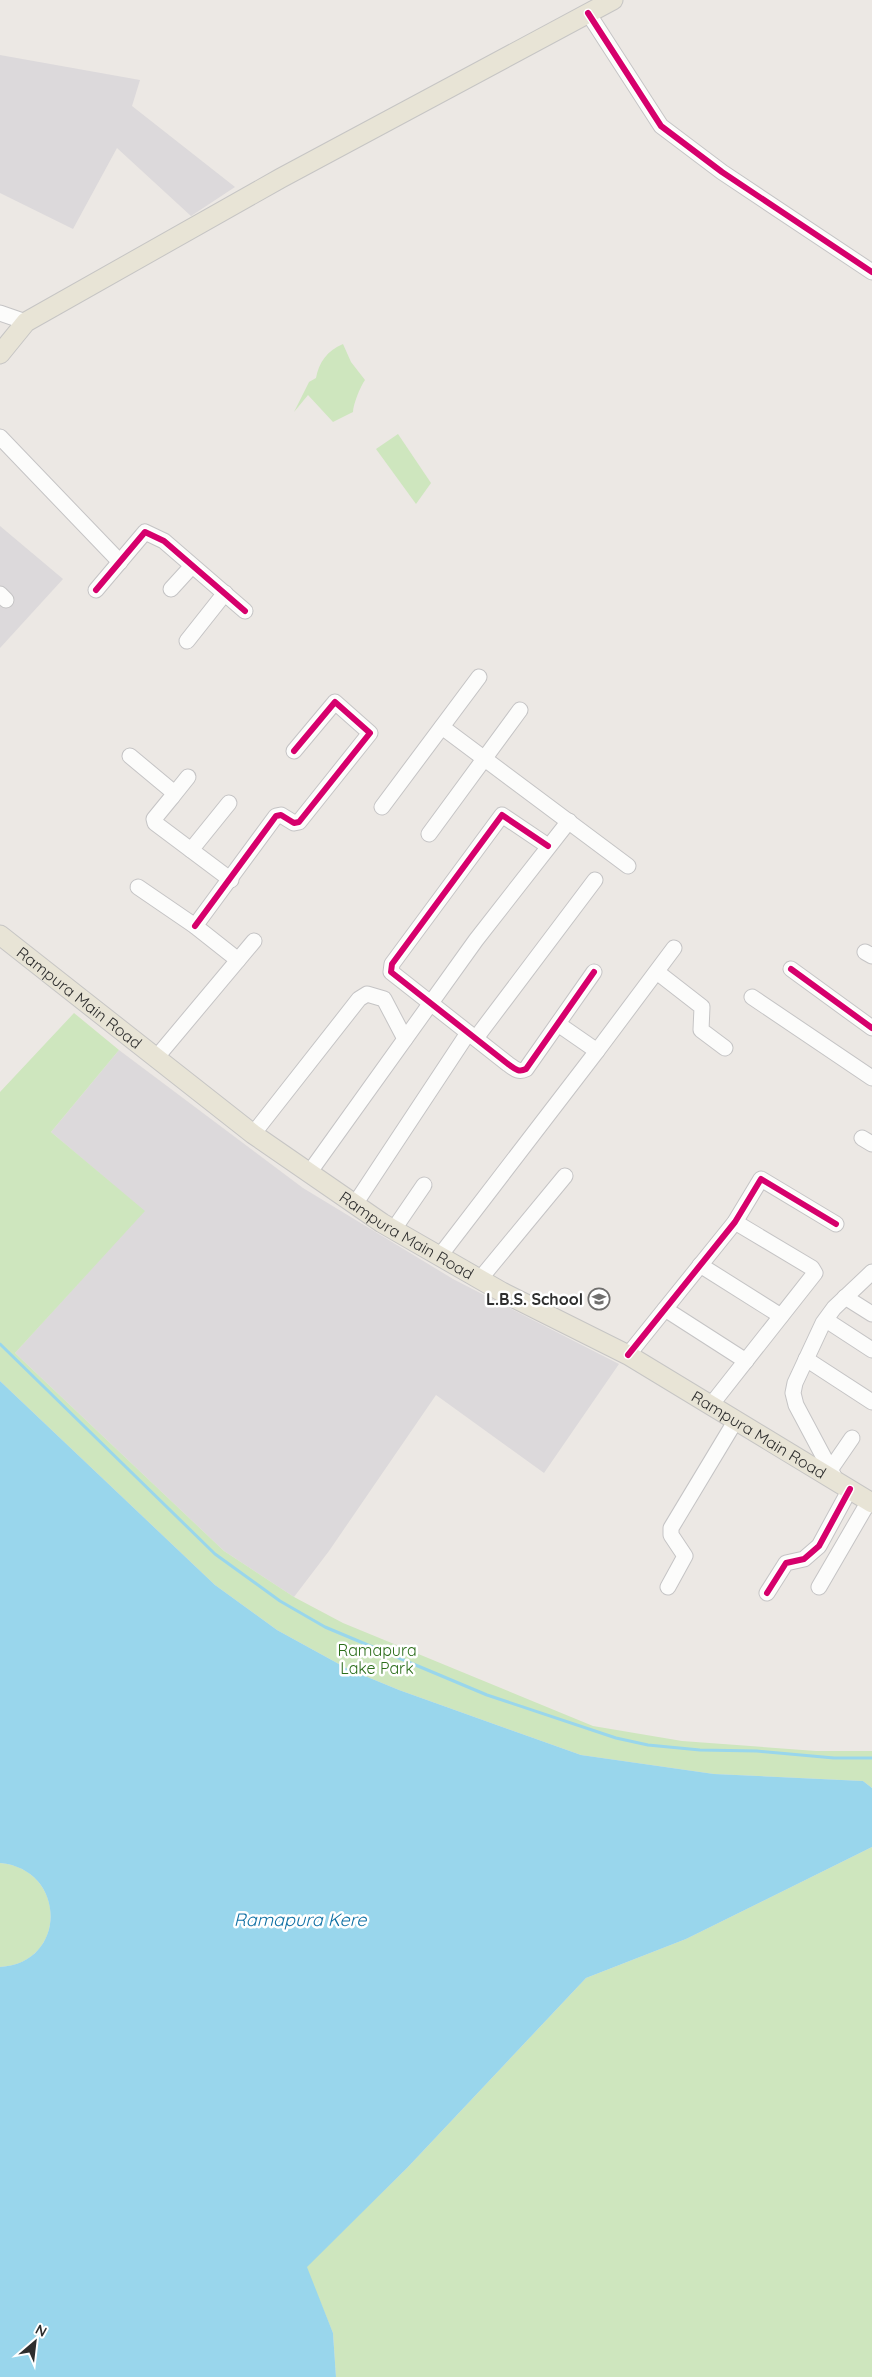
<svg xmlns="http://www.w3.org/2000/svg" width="872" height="2377" font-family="Quicksand,sans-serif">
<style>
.industrial{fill:#dcd9db}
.green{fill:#cee6be}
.water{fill:#99d6ec}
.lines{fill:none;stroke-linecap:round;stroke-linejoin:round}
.stream{stroke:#99d6ec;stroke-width:3}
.minor-casing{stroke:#c5c4c5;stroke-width:17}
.major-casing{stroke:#c6c5c4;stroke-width:21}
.minor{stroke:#fcfcfb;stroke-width:15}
.major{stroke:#e8e4d6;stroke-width:19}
.cycleway-casing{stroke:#fff;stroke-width:9}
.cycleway{stroke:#d6006c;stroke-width:6}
.labels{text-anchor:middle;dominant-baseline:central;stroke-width:5;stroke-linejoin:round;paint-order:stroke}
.street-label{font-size:16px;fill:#2e2e2e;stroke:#fff}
.poi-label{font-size:16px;font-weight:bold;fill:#2e2e2e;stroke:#fff;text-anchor:end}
.park-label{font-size:16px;fill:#2c6e1b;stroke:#fff}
.water-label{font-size:18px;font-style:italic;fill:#0d6fa3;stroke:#fff}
</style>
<rect width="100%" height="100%" fill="#ece8e4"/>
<g class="industrial">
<path d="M0,55l140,25 -8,26 103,81 -44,29 -74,-68 -44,81 -73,-36z"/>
<path d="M0,526l63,53 -63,69z"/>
<path d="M119,1050l184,138 150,91 166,85 -75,109 -108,-78 -107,156 -35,46 -70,-46 -209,-198 129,-142 -93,-79z"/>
</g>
<g class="green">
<path d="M343,344l8,18 14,18c-5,7 -12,25 -12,32l-20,10 -25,-27 -14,17 15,-30 7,-4c3,-16 11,-27 27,-34z"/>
<path d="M398,434l33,49 -15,21 -40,-55z"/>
<path d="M74,1013l45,37 -68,82 94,79 -130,142 209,198 70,46 49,26 250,103 89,15 134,10h56v37l-9,-7 -149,-7 -133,-19 -182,-65 -51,-21 -71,-39 -62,-45 -215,-204v-289z"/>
<path d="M872,1847v530h-536l-3,-44 -27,-66 101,-99 179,-190 100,-39z"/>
<path d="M0,1863c67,6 68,100 0,104z"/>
</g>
<path class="water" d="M0,1381l215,204 62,45 71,39 51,21 182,65 133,19 149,7 9,7v59l-186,92 -100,39 -179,190 -100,99 26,66 3,44h-336v-410c68,-4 67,-98 0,-104z"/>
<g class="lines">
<path class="stream" d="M0,1344l215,210 65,47 45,26 162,68 129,43 32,7 52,5 57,1 77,7h38"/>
<g class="minor-casing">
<g id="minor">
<path d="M588,13l73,113 61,46 150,100"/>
<path d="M0,313l26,9"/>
<path d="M0,437l120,125"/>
<path d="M171,589l21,-23"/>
<path d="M96,590l49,-58 19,9 81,70"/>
<path d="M0,594l6,6"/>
<path d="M187,641l38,-48"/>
<path d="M442,727l186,139"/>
<path d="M130,756l42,35v6l-18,22 1,4 76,57"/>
<path d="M172,797l16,-20"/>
<path d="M382,807l97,-130"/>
<path d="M429,834l91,-124"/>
<path d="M548,846l-46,-31 -110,149 -1,8 117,92c6,4 10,9 18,5l68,-97"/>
<path d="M191,850l38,-47"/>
<path d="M138,887l57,39 43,34"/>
<path d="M195,926l81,-110 5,-1 13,8 5,-1 71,-89 -35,-31 -41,49"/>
<path d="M865,952l7,4"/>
<path d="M791,969l81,59"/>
<path d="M657,972l45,35 -1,23 24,18"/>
<path d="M752,997l120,81"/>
<path d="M558,1024l39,27 77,-103"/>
<path d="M476,1038l119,-158"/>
<path d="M156,1058l98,-117"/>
<path d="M253,1134l106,-135 8,-5 17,5 21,40"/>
<path d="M862,1138l10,6"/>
<path d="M309,1173l167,-233 93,-119"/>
<path d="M355,1204l113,-171"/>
<path d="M398,1223l26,-38"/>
<path d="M439,1257l158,-206"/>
<path d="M700,1265l81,51"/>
<path d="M480,1279l85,-103"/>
<path d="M845,1297l27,17"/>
<path d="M665,1309l81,52"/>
<path d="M826,1320l46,30"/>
<path d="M628,1355l107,-133 26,-43 75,45"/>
<path d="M806,1359l66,43"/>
<path d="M711,1405l104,-132 -3,-5 -77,-46"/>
<path d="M830,1470l22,-32"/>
<path d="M837,1482l-41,-77 -3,-12 2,-10 28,-60 11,-15 38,-36"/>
<path d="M668,1587l17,-31 -14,-21v-7l65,-108"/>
<path d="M819,1587l50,-86"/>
<path d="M767,1593l19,-30 18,-4 15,-13 31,-57"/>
</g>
</g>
<g class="major-casing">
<g id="major">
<path d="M0,354l26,-32 255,-144 332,-178"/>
<path id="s1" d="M0,935l253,199 129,89 120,69 126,63 244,148"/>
</g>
</g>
<use href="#minor" class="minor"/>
<use href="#major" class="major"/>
<g class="cycleway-casing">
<g id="cycleway">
<path d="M588,13l73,113 61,46 150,100"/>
<path d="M96,590l49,-58 19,9 81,70"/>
<path d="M548,846l-46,-31 -110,149 -1,8 117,92c6,4 10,9 18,5l68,-97"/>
<path d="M195,926l81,-110 5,-1 13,8 5,-1 71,-89 -35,-31 -41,49"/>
<path d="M791,969l81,59"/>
<path d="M628,1355l107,-133 26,-43 75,45"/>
<path d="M767,1593l19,-30 18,-4 15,-13 31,-57"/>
</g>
</g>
<use href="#cycleway" class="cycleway"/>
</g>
<defs>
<g id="school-ring" transform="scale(1.125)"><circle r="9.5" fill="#fff" stroke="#706f6e" stroke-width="1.5"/><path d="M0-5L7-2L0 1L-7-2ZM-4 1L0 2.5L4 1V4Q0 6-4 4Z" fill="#706f6e"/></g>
</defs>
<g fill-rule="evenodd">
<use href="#school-ring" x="599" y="1299"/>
</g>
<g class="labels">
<g class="street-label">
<text stroke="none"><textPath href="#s1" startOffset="101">Rampura Main Road</textPath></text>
<text stroke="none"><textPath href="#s1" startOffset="506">Rampura Main Road</textPath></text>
<text stroke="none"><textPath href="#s1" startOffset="911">Rampura Main Road</textPath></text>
</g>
<g class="poi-label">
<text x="583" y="1299">L.B.S. School</text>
</g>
<g class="park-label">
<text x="377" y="1650">Ramapura<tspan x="377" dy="18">Lake Park</tspan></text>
</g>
<g class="water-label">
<text x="300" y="1919">Ramapura Kere</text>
</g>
</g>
<g transform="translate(35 2342) rotate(28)" stroke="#ffffff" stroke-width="4" paint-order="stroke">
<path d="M0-4L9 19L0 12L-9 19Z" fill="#2e2e2e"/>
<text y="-8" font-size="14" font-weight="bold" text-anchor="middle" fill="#2e2e2e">N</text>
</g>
</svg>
